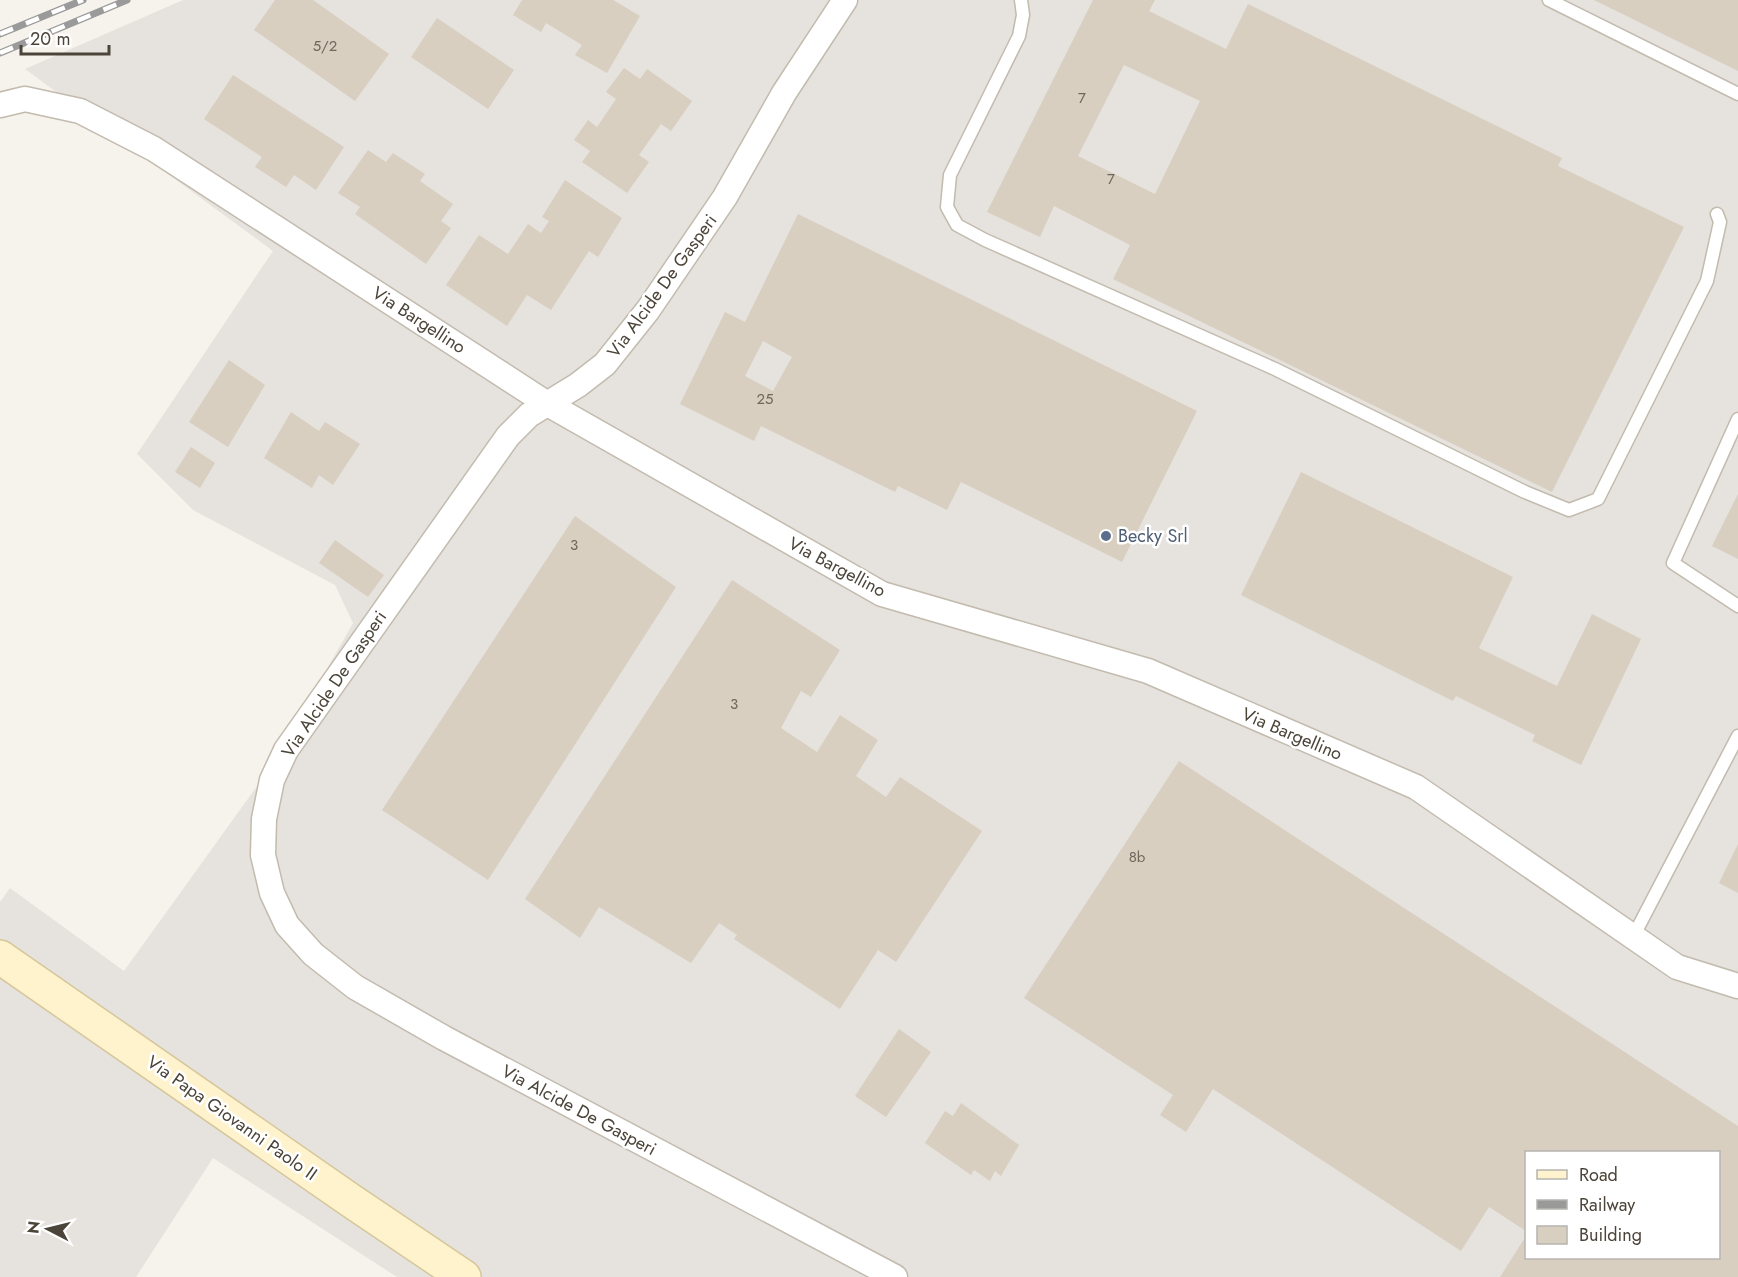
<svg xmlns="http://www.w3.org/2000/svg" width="1738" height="1277" font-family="Jost,sans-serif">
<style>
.industrial{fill:#e6e2dd;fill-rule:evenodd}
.building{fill:#d8cfc1;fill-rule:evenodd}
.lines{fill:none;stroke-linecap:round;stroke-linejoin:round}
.lane-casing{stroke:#c2bbae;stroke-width:15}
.street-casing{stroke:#c2bbae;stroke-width:27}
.secondary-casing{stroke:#d6c79b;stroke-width:36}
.lane{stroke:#fff;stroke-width:12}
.street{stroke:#fff;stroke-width:24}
.secondary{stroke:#fff3cd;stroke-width:33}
.rail-casing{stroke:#9a9a9a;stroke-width:7}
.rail{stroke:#fff;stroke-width:4.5;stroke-dasharray:14;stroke-linecap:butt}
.service-dot{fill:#5c6f8a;stroke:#fff;stroke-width:2}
.labels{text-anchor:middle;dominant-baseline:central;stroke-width:5;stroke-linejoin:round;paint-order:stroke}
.number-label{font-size:15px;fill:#6e675b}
.street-label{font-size:18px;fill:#4b4439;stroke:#fff}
.service-label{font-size:18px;fill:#4e5e75;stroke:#fff;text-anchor:start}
</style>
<rect width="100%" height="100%" fill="#f6f3ec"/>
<path class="industrial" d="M183,0h1555v1277h-1341l-184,-119 -77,119h-136v-375l10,-14 114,83 149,-207 80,-141 -18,-38 -142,-75 -56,-56 136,-203 -248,-182zM1526,1152h192v106h-192z"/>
<g class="building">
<path d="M275,0h38l76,54 -34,47 -101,-71z"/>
<path d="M522,0h91l27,16 -33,57 -32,-18 7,-10 -36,-22 -5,9 -28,-17z"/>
<path d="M1093,0h62l-6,11 77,38 22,-45 314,154 -4,8 126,61 -132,265 -439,-213 17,-34 -76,-39 -14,31 -53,-25zM1124,65l76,36 -45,93 -77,-38z"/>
<path d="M1594,0h144v71z"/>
<path d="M437,18l77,52 -26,39 -77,-52z"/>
<path d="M624,68l16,11 7,-10 45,32 -21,30 -10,-7 -22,31 10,7 -22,31 -45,-31 8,-11 -16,-11 14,-20 9,7 19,-28 -10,-7z"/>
<path d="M233,75l111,72 -28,43 -22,-15 -8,12 -31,-20 7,-10 -58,-38z"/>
<path d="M368,150l18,12 7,-9 32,21 -5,7 33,23 -12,17 10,7 -25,36 -71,-50 5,-7 -22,-14z"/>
<path d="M565,180l57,38 -24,39 -9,-6 -38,59 -24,-15 -20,31 -61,-41 33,-50 29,19 20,-30 13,9 8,-12 -7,-4z"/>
<path d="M798,214l399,197 -75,151 -161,-80 -14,28 -49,-24 -3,6 -134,-66 -7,15 -74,-37 45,-92 20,10zM763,341l29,16 -19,34 -28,-15z"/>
<path d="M229,360l36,25 -37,62 -39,-25z"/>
<path d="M291,412l28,19 6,-9 35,22 -27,41 -14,-10 -7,13 -48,-30z"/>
<path d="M191,447l24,16 -15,25 -25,-16z"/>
<path d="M1301,472l212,105 -34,71 78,38 35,-72 49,25 -60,126 -49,-24 3,-6 -79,-39 -3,5 -212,-106z"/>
<path d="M1738,494v65l-26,-13z"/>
<path d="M575,516l101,71 -188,293 -106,-70z"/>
<path d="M335,540l49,35 -16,22 -49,-34z"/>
<path d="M732,580l108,70 -29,47 -10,-6 -20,37 36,24 23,-37 38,25 -22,36 30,21 14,-20 82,54 -86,131 -18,-12 -38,59 -106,-70 3,-4 -18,-12 -28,40 -92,-56 -19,31 -55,-39z"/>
<path d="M1179,761l559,365v151h-238l26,-41v22h192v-106h-192v79l-37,-24 -28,44 -248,-162 -27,43 -26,-17 13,-20 -149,-97z"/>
<path d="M1738,844v49l-19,-10z"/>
<path d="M899,1029l32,23 -45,65 -31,-21z"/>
<path d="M961,1103l58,42 -18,31 -6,-5 -5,10 -16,-11 -3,5 -46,-32 20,-32 8,5z"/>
</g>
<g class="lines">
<g class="lane-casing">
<g id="lane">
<path d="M1021,0l2,15 -4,21 -69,139 -3,32 10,18 28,15 290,129 250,123 44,18 29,-11 109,-218 13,-59 -3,-8"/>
<path d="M1549,0l189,94"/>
<path d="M1738,419l-65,144 65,43"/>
<path d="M1633,937l105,-201"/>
</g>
</g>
<g class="street-casing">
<g id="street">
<path d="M845,0l-61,93 -59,104 -77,113 -43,54 -27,21 -49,30 -21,21 -222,314 -14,30 -8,39 -1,36 9,38 15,32 26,29 42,33 89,51 451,239"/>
<path d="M0,105l25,-6 55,12 74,38 392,254 336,191 266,77 268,116 261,180 61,19"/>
</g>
</g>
<g class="secondary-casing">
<path id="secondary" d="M0,957l350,243 114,77"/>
</g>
<use href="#lane" class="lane"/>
<use href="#street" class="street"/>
<use href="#secondary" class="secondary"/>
<g class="rail-casing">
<g id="rail">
<path d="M0,34l83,-34"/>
<path d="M0,53l127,-53"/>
</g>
</g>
<use href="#rail" class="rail"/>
</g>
<circle class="service-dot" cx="1106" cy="536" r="6"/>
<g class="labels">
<g class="number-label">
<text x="325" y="46">5/2</text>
<text x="1082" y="98">7</text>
<text x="1111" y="179">7</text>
<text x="765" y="399">25</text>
<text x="574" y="545">3</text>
<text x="734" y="704">3</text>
<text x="1137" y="857">8b</text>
</g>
<g class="street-label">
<text transform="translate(662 286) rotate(-54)">Via Alcide De Gasperi</text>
<text transform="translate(419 320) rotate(33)">Via Bargellino</text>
<text transform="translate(837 567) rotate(28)">Via Bargellino</text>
<text transform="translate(334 684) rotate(-56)">Via Alcide De Gasperi</text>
<text transform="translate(1292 734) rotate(23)">Via Bargellino</text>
<text transform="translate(579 1110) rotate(28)">Via Alcide De Gasperi</text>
<text transform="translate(232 1118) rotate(35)">Via Papa Giovanni Paolo II</text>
</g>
<g class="service-label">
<text x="1118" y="536">Becky Srl</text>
</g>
</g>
<rect x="1525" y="1151" width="195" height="108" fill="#ffffff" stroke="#b7b4b0" stroke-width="1.5"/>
<rect x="1537" y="1170" width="30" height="9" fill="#fff3cd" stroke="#b7b4b0" stroke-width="1.5"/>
<text x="1579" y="1181" font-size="18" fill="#4b4439">Road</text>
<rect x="1537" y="1200" width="30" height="9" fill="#9a9a9a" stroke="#b7b4b0" stroke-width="1.5"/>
<text x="1579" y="1211" font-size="18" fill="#4b4439">Railway</text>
<rect x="1537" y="1226" width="30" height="18" fill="#d8cfc1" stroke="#b7b4b0" stroke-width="1.5"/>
<text x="1579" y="1241" font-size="18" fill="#4b4439">Building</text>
<g transform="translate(48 1229) rotate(277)" stroke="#ffffff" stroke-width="4.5" paint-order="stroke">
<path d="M0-4.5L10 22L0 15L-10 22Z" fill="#4b4439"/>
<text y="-9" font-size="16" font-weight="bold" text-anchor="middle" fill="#4b4439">N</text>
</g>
<path d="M21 45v9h88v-9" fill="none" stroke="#4b4439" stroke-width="3"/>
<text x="30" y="45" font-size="18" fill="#4b4439" stroke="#ffffff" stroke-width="4.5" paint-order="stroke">20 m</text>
</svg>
